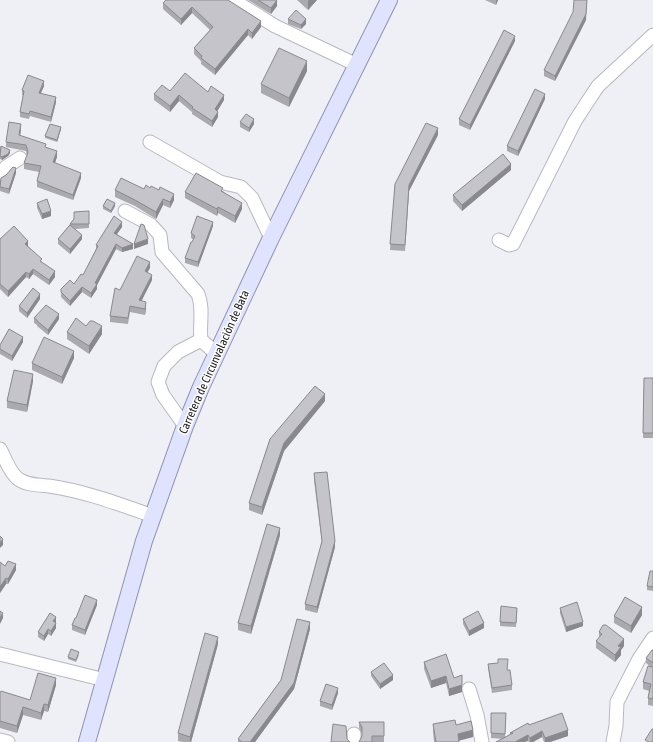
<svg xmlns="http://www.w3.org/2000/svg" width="653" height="742" font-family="'Asap Condensed',sans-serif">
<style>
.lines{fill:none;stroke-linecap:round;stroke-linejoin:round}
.minor-casing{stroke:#b8b9be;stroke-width:15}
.major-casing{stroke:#8e91b0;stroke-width:18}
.minor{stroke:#fff;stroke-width:13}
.major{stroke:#e0e3fe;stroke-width:16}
.wall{fill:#a9a9ae}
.shaded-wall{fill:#89898d}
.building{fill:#c4c4ca;stroke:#89898d}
.labels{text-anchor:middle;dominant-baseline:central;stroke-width:3;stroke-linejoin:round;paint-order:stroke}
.street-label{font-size:12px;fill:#1c1c1e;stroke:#fff}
</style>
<rect width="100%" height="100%" fill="#eff0f5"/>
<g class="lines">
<g class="minor-casing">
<g id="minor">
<path d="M233,0l42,26 82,39"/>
<path d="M150,142l70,40 21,5 11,11 19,40"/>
<path d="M0,175l6,-8 14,-9"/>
<path d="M125,211l26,14 9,10 2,17 36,42c6,15 1,31 3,46l16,14"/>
<path d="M499,240l10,5 4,-1 62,-123 13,-20 10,-15 55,-51"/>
<path d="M185,426l-22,-31 -5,-13 6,-16 14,-14 23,-12"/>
<path d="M0,449c5,9 9,22 17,29 8,7 21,7 32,8 35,5 70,18 104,30"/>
<path d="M0,654l105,26"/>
<path d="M469,689l8,26 5,27"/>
<path d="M354,734v8"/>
<path d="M0,740l8,2"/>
<path d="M613,742l3,-16 1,-24 22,-43 14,-21"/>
</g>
</g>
<g class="major-casing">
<path id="major" d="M87,742l57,-201 41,-115 16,-39 70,-149 118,-238"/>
</g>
<use href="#minor" class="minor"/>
<use href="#major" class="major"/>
</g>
<g class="wall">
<path d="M228,0l33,27 -9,12 -4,-4 -33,40 -14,-11v-3l-7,-7v-6l16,-18 -18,-17 -11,12 -18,-16v-6z"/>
<path d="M248,0h29v6l-6,8z"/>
<path d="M297,0h20l-9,10z"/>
<path d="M485,0h13l-2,5z"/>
<path d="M288,19l18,5 -5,5 -13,-5z"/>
<path d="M586,20l-31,61 -11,-5v-6z"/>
<path d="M515,41l-45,89 -11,-5v-6z"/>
<path d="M307,71l-18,36 -28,-14v-9z"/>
<path d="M44,86l-3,7 15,9 -5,20 -21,-6 -1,3 -9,-2v-5l3,-17h-1v-5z"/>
<path d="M170,91l38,1 16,8 -7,11 1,6 -6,10 -20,-13v-2l-13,-11 -9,11 -16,-12v-6z"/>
<path d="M545,99l-27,57 -11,-5v-5z"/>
<path d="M240,122l14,2 -5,8 -9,-5z"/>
<path d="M61,129l-4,13 -12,-4v-2z"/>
<path d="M21,130l-1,6 26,12 11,9 -2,6 26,15 -8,22 -36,-13v-6l2,-9 -15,-3v-6l3,-8 -1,-4 -20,-4v-5z"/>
<path d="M438,135l-29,56 -4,60 -15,-1 5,-66z"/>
<path d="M0,147l10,6 -2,3 -6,4 -2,-1z"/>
<path d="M511,170l-49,41 -9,-10v-6z"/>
<path d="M16,173l-7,21 -9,-3v-11l6,-5z"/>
<path d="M144,189l30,11 -4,8 -7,-3 -7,14 -21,-13 -20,-9v-7z"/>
<path d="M223,191l19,18 -7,14 -17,-10 -1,3 -32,-18v-6z"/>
<path d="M37,203l14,13 -9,3 -5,-11z"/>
<path d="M103,206h12l-4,7 -8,-4z"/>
<path d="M89,211v17l-14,1 7,10 -12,15 -12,-10v-5l16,-20z"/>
<path d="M213,226l-15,41 -13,-4v-5l9,-18 -3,-2v-5z"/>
<path d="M122,227l-5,7 16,15 -11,3 -6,-3 -19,36v4l-6,9 -9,-6 -12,14 -9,-9v-8l13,-5 9,-9 13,-26v-4z"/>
<path d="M0,239l28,7 27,31 -6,8 -16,-11 -4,5 -3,-2 -18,20 -8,-8z"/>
<path d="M150,268l-3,4 5,8 -11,21 5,7 -1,7 -15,-3 -2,12 -18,-2v-6l10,-26z"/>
<path d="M40,299l-13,19 -8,-7v-5z"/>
<path d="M34,318l25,1 -11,16 -11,-9v-1l-3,-2z"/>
<path d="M86,326l16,8 -13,20 -22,-15v-7z"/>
<path d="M23,342l-11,19 -12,-7v-9z"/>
<path d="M74,358l-12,26 -30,-14v-7z"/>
<path d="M644,378h9v60h-10z"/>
<path d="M33,381l-6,31 -20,-4v-7z"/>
<path d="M325,401l-41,50 -22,64 -13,-5v-7l21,-64z"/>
<path d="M314,473l21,74 -18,66 -12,-3v-6l17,-61 -8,-63z"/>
<path d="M280,535l-29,99 -13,-4v-7z"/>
<path d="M0,562l5,4 11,4 -8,14h-2l-6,9z"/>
<path d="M653,571v20l-6,-1v-4z"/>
<path d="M97,605l-12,30 -13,-5v-5l4,-7z"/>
<path d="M560,608l23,18 -17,6 -6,-19z"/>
<path d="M517,612l-1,15 -16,-1v-4z"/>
<path d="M642,615l-11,18 -17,-10v-7z"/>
<path d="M463,619l21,9 -15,8 -6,-12z"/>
<path d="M55,622l1,6 -5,8 -3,-2 -4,7 -6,-4v-5l18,-10z"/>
<path d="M310,629l-16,60 -39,53h-17v-3l43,-59z"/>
<path d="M599,632l25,14 -3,4v5l-6,7 -19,-14v-7l3,-3z"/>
<path d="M218,644l-27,98h-8l-5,-1v-8z"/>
<path d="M653,650v56l-5,-1v-7l1,-7 -6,-2v-7l8,-15 -5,-4v-5z"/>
<path d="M79,655l-3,7 -8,-3v-2z"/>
<path d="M424,662l30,16 8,14 -13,4 -3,-13 -15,5 -7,-19z"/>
<path d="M488,664l19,6 5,15v5l-20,3 -4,-25z"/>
<path d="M371,672l22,8 -13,9 -9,-13z"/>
<path d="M56,685l-8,27 -4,-1 -3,9 -18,-5 -6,18 -17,-5v-35l30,7z"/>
<path d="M338,693l-6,17 -12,-4v-5z"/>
<path d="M491,713h15l-1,24 5,-2v-2l19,-8 39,11 -18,6h-6l-2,-5 -9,5h-4l-1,-1 -37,-3z"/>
<path d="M359,722h25v20h-25l3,-6v-2l-3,-6z"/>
<path d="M433,724l23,1 17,12 -14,3v2h-25l-1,-11z"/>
</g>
<g class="shaded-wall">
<path d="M277,0v6l-6,8v-6z"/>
<path d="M309,0h8l-9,10v-9z"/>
<path d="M496,0h2l-2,5z"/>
<path d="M587,0l-1,20 -31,61v-5z"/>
<path d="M192,7v6l-11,12v-6z"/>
<path d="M306,19v5l-5,5v-4z"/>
<path d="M261,21v6l-9,12v-6z"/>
<path d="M248,29v6l-33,40v-6z"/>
<path d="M515,36v5l-45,89v-5z"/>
<path d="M307,61v10l-18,36v-9z"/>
<path d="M44,81v5l-5,11v-4z"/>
<path d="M545,94v5l-27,57v-5z"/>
<path d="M179,95v6l-9,11v-6z"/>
<path d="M224,95v5l-9,15v-6z"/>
<path d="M56,97v5l-5,20v-5z"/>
<path d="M218,112v5l-6,10v-6z"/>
<path d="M254,119v5l-5,8v-4z"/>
<path d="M21,124v6l-2,11v-6z"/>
<path d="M61,127v2l-4,13v-2z"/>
<path d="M438,128v7l-29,56 -4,60 4,-66z"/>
<path d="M10,150v3l-2,3 -6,4v-3z"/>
<path d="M57,151v6l-4,11v-6z"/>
<path d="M511,164v6l-49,41v-6z"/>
<path d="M16,168v5l-7,21v-5z"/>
<path d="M81,173v5l-8,22v-5z"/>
<path d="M174,194v6l-4,8v-6z"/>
<path d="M163,199v6l-7,14v-7z"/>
<path d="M115,203v3l-4,7v-2z"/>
<path d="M242,203v6l-7,14v-7z"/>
<path d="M218,207v6l-1,3v-7z"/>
<path d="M51,211v5l-9,3v-5z"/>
<path d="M122,222v5l-8,11v-5z"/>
<path d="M213,222v4l-15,41v-5z"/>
<path d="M82,235v4l-12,15v-5z"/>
<path d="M148,239v5l-14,5v-5z"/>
<path d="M28,241v5l-3,3v-5z"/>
<path d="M116,244v5l-19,36v4l-6,9v-5l4,-10z"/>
<path d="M133,244v5l-11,3v-4z"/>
<path d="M150,262v6l-5,9v-6z"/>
<path d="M33,269v5l-4,5v-5z"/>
<path d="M55,271v6l-6,8v-5z"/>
<path d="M26,272v5l-18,20v-6z"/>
<path d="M152,275v5l-13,26v-6z"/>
<path d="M82,287v5l-12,14v-5z"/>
<path d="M40,294v5l-13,19v-5z"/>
<path d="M146,302v6l-1,7v-6z"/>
<path d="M59,314v5l-11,16v-5z"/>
<path d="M102,326v8l-13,20v-8z"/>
<path d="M23,337v5l-11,19v-5z"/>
<path d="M74,351v7l-12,26v-7z"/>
<path d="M33,374v7l-6,31v-7z"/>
<path d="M325,394v7l-41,50 -22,64v-8l22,-64z"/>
<path d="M280,528v7l-29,99v-8z"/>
<path d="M3,539v6l-3,3v-5z"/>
<path d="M335,541v6l-18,66v-6z"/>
<path d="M16,564v6l-8,14v-5z"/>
<path d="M6,578v6l-6,9v-6z"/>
<path d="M97,600v5l-12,30v-5z"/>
<path d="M642,607v8l-11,18v-7z"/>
<path d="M3,613v5l-3,6v-6z"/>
<path d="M56,617v5l-3,4v-5z"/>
<path d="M310,622v7l-16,60 -39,53h-5z"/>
<path d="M583,622v4l-17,6v-5z"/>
<path d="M56,623v5l-5,8v-5z"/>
<path d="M484,623v5l-15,8v-5z"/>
<path d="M48,629v5l-4,7v-5z"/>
<path d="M218,637v7l-27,98h-1v-5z"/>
<path d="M624,639v7l-3,4v5l-6,7v-7l3,-9z"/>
<path d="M393,675v5l-13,9v-5z"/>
<path d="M446,676v7l-15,5v-7z"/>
<path d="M56,678v7l-8,27v-7z"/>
<path d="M462,685v7l-13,4v-7z"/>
<path d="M338,688v5l-6,17v-5z"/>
<path d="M44,704v7l-3,9v-7z"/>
<path d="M23,707v8l-6,18v-7z"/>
<path d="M473,730v7l-15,4v-7z"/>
<path d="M568,730v6l-18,6h-5v-4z"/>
<path d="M542,731v6l-9,5h-3v-4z"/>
<path d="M528,735v6l-3,1h-10z"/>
</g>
<g class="building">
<path d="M166,0h62l33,21 -9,12 -4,-4 -33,40 -14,-11 1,-2 -8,-8 19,-21 -21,-20 -11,12 -18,-16z"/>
<path d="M258,0h19l-6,8z"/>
<path d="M574,0h13l-1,14 -31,62 -11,-6 29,-58z"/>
<path d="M296,10l10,9 -5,6 -13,-6z"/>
<path d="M504,30l11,6 -45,89 -11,-6z"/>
<path d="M279,48l28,13 -18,37 -28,-14z"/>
<path d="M185,73l23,19 3,-6 13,9 -9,14 3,3 -6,9 -20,-13 1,-1 -14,-12 -9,11 -16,-12 8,-9 8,6z"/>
<path d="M28,75l16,6 -5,12 17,4 -5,20 -21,-6 -1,3 -9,-2 4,-21 -2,-1z"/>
<path d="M535,89l10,5 -27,57 -11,-5z"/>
<path d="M246,114l8,5 -5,9 -9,-6z"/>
<path d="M9,122l12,2 -2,11 27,9 -1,3 12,4 -4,11 28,11 -8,22 -36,-14 4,-15 -17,-3 4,-11 -2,-7 -20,-3z"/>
<path d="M426,123l12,5 -29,57 -4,60 -15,-1 5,-60z"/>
<path d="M50,124l11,3 -4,13 -12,-4z"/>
<path d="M1,146l9,4 -2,4 -6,3 -2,-1z"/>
<path d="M503,154l8,10 -49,41 -9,-10z"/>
<path d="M13,167l3,1 -7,21 -9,-2 1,-9 5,-3z"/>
<path d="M196,173l27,15 -2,3 21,12 -7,13 -17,-9 -1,2 -32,-17z"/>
<path d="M121,178l23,11 2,-4 4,3 1,-2 8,4 1,-3 14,7 -4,8 -7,-3 -7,13 -21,-12 -20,-10z"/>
<path d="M47,199l4,12 -9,3 -5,-11z"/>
<path d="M107,199l8,4 -4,8 -8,-5z"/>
<path d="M89,211v13h-19l4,-5v-7z"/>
<path d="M114,216l8,6 -8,11 19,11 -11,4 -6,-4 -21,39 2,1 -6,9 -9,-6 -12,14 -9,-9v-3l9,-9 4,4 7,-10 2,1 15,-29 -2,-1z"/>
<path d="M197,216l16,6 -15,40 -13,-4 6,-16h1l3,-6 -4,-3z"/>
<path d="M141,224l3,1 4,14 -14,5z"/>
<path d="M70,225l12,10 -12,14 -12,-10z"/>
<path d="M14,226l14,15 -3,3 17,15 -2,2 15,10 -6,9 -16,-11 -4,5 -3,-2 -18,19 -8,-7v-45z"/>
<path d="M137,256l13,6 -5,9 7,4 -13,25 7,2 -1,7 -15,-3 -2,12 -18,-2 5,-28 5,2z"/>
<path d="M33,288l7,6 -13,19 -8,-7z"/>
<path d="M46,305l13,9 -11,16 -11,-9v-1l-3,-2z"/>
<path d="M76,318l10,8 4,-5h3l9,5 -13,20 -22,-14z"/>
<path d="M9,329l14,8 -11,19 -12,-7v-4z"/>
<path d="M44,337l30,14 -12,26 -30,-14z"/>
<path d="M14,370l19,4 -6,31 -20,-4z"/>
<path d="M644,378h9v55h-10z"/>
<path d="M315,386l10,8 -41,49 -22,64 -13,-4 21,-64z"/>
<path d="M327,472l8,69 -18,66 -12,-3 17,-63 -8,-68z"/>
<path d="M267,524l13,4 -29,98 -13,-3z"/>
<path d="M0,536l3,3 -3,4z"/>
<path d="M8,561l8,3 -8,15 -2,-1 -6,9v-25l5,4z"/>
<path d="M650,571h3v16l-6,-1z"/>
<path d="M85,595l12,5 -12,30 -13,-5 3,-7h1z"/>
<path d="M625,597l17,10 -11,19 -17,-10z"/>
<path d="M577,602l6,20 -17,5 -6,-19z"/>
<path d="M501,606l16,2 -1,15 -16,-1z"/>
<path d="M0,611l3,2 -3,5z"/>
<path d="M478,611l6,12 -15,8 -6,-12z"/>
<path d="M50,613l6,4 -3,4 3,2 -5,8 -3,-2 -4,7 -6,-4z"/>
<path d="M297,619l13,3 -16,61 -44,59h-8l-4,-3 43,-59z"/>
<path d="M603,625h3l18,14 -6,7 3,1 -6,8 -19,-14 6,-7 -3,-2z"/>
<path d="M205,633l13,4 -28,100 -12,-4z"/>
<path d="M71,649l8,3 -3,8 -8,-3z"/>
<path d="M652,650h1v13l-7,-5z"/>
<path d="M446,654l8,24 8,-3v10l-13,4 -3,-13 -15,5 -7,-19z"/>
<path d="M498,659h10l-1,11h3l2,15 -20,3 -4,-24 10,-1z"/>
<path d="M384,663l9,12 -13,9 -9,-12z"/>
<path d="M648,666l5,1v32l-5,-1 3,-14 -8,-2z"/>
<path d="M38,673l18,5 -8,27 -4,-1 -3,9 -18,-6 -6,19 -17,-5v-28l1,-2 29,9z"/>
<path d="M326,684l12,4 -6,17 -12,-4z"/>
<path d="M491,713h15l-1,21 -14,-1z"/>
<path d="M562,713l6,17 -23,8 -3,-7 -12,7 -2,-3 -13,7h-19l17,-9h-3l18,-10 1,2z"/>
<path d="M455,720l1,5 15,-4 2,9 -15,4 1,8h-23l-3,-18z"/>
<path d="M359,722h25v14h-12v6h-13l3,-6v-9z"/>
<path d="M333,724l13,2 1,13 3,3h-19z"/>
<path d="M652,729h1v13h-4l-4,-2z"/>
</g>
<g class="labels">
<g class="street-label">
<text transform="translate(214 362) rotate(-66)">Carretera de Circunvalación de Bata</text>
</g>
</g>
</svg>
